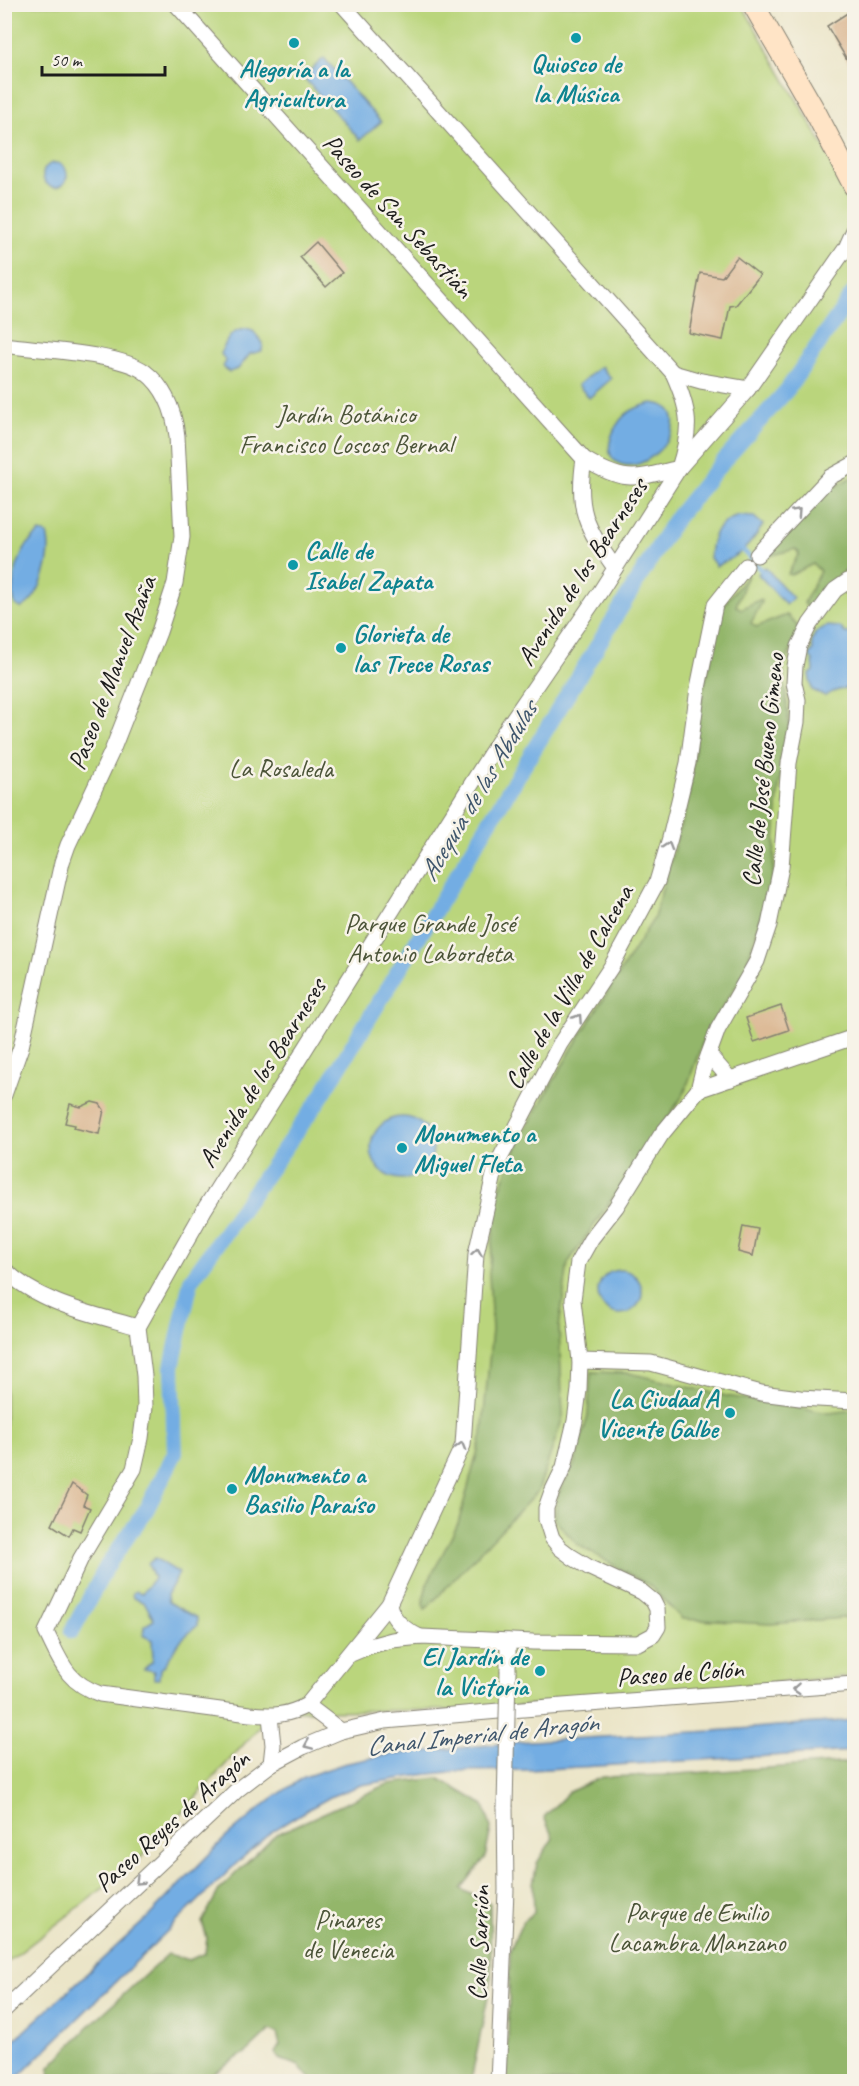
<svg xmlns="http://www.w3.org/2000/svg" width="859" height="2086" font-family="Caveat,sans-serif">
<style>
.green{fill:#bad57b;stroke:#6b784c;stroke-width:1.5}
.forest{fill:#93b66b;stroke:#586944;stroke-width:1.5}
.water{fill:#73ade3;stroke:#486480;stroke-width:1.5}
.lines{fill:none;stroke-linecap:round;stroke-linejoin:round}
.stream{stroke:#73ade3;stroke-width:5}
.canal{stroke:#73ade3;stroke-width:16}
.building{fill:#ddbb98}
.street-casing{stroke:#848072;stroke-width:17}
.secondary-casing{stroke:#848072;stroke-width:23}
.street{stroke:#fff;stroke-width:15}
.secondary{stroke:#ffe4c6;stroke-width:21}
.street-bridge-casing{stroke:#848072;stroke-width:17;stroke-linecap:butt}
.street-bridge{stroke:#fff;stroke-width:15}
.oneway{stroke:#999}
.culture-dot{fill:#0f9aa8;stroke:#f7f3e8;stroke-width:2}
.labels{text-anchor:middle;dominant-baseline:central;stroke-width:5;stroke-linejoin:round;paint-order:stroke}
.culture-label{font-size:26px;font-weight:bold;fill:#0d838f;stroke:#f7f3e8;text-anchor:start}
.street-label{font-size:26px;fill:#1c1c1c;stroke:#f7f3e8}
.park-label{font-size:26px;fill:#4b5438;stroke:#f7f3e8}
.water-label{font-size:27px;font-style:italic;fill:#3f566c;stroke:#f7f3e8}
</style>
<rect width="100%" height="100%" fill="#f7f3e8"/>
<filter id="ink" filterUnits="userSpaceOnUse"><feTurbulence type="fractalNoise" baseFrequency=".0167" numOctaves="2"/><feDisplacementMap in="SourceGraphic" scale="12" xChannelSelector="R" yChannelSelector="G"/><feConvolveMatrix kernelMatrix="1 2 1 2 8 2 1 2 1" color-interpolation-filters="sRGB"/></filter>
<filter id="wash" filterUnits="userSpaceOnUse"><feTurbulence type="fractalNoise" baseFrequency=".008" numOctaves="4" result="noise"/><feDisplacementMap in="SourceGraphic" scale="24" xChannelSelector="R" yChannelSelector="G"/><feGaussianBlur stdDeviation="1.35" result="paint"/><feColorMatrix in="noise" values="0 0 0 0 0 0 0 0 0 0 0 0 0 0 0 0 0 1.4 0 .05"/><feComposite in="paint" operator="in"/></filter>
<g filter="url(#wash)">
<rect width="100%" height="100%" fill="#ebe5c8"/>
<path class="green" d="M5,5h737l112,194v1477l-243,20 -128,14 -209,1 -137,151 -132,102z"/>
<g class="forest">
<path d="M854,476v88l-20,15 -25,32 -5,-8 16,-32 -7,-7 -22,11 -3,-1 11,-21 -4,-4 -29,8 -2,-2 68,-67z"/>
<path d="M748,575l-12,31 5,3 20,-10 1,3 -11,21 5,4 31,-12 14,15 -18,37 6,58 -11,68 -5,83 -28,95 -40,65 -21,58 -116,169 -9,65 4,89 -25,74 -113,119 -2,-8 4,-18 31,-60 24,-89 10,-105 -3,-56 9,-80 22,-55 52,-90 82,-131 34,-119 15,-109 12,-47 5,-34z"/>
<path d="M591,1372l38,1 97,23 103,17 25,-3v207l-84,7 -88,-5 -33,-34 -71,-40 -23,-25 2,-23 18,-34 13,-48z"/>
<path d="M854,1762v314l-47,6h-300l3,-132 13,-29 11,-8 -1,-30 4,-20 16,-25 -9,-21 25,-25 33,-15 61,-2z"/>
<path d="M438,1778l46,27 7,23 -6,30 -24,31 29,15 1,78 -20,99h-158l-14,-15 -19,-7 -5,-6 5,-8 -3,-12 -7,-3 -23,22 -39,24 -2,5h-157l1,-14 38,-40 80,-73 21,6 16,-7 2,-15 -5,-16 17,-32 56,-55 113,-51z"/>
</g>
<g class="water">
<path d="M324,58l57,64 -21,18 -57,-63z"/>
<circle cx="55" cy="175" r="12"/>
<path d="M246,329l7,2 10,12 -1,8 -12,3 -12,15 -9,3 -6,-5 3,-6 -5,-7c5,-13 9,-24 25,-25z"/>
<path d="M601,366l10,13 -22,19 -11,-13z"/>
<path d="M652,403c47,4 7,66 -26,62 -29,-4 -14,-39 0,-51 8,-6 17,-9 26,-11z"/>
<path d="M738,516l16,1 9,8c-15,23 -22,30 -47,41l-6,-8c1,-23 6,-34 28,-42z"/>
<path d="M40,532l7,2c6,21 -5,64 -26,74l-6,-3c-7,-23 5,-59 25,-73z"/>
<path d="M765,567l28,31 -7,7 -28,-31z"/>
<path d="M827,626l13,1 5,6h9v52c-10,5 -19,4 -29,11l-13,-6 -3,-15 5,-4 -1,-11 -4,-5 4,-5c-4,-12 3,-20 14,-24z"/>
<circle cx="402" cy="1148" r="31"/>
<circle cx="620" cy="1292" r="22"/>
<path d="M155,1558l24,15 -12,22 1,7 29,16v8l-16,14 -17,26 -4,3 -1,10h-5v-8l-10,-2 9,-9 -1,-20 -8,-4v-10l10,-6 -9,-17 -12,-5 -1,-5 4,-2 6,2 12,-15 -6,-14z"/>
<path d="M854,1720v31l-324,19 -71,1 -38,4 -60,10 -29,11 -32,18 -29,18 -33,30 -224,219h-9l-1,-31 7,-7 134,-123 80,-82 45,-38 34,-23 39,-13 43,-9 144,-14 183,-10z"/>
</g>
<g class="lines">
<path class="stream" d="M739,546l26,28"/>
<path class="canal" d="M72,1631l35,-65 39,-56 29,-57 -3,-86 19,-87 128,-180 355,-579 39,-48 74,-83 67,-98"/>
</g>
<g id="blocks">
<g class="building">
<path d="M849,12l6,4v57l-28,-47z"/>
<path d="M316,242l26,31 -16,14 -26,-30z"/>
<path d="M737,257l23,18 -24,30 -6,1 -7,34 -34,-7 11,-60 22,4z"/>
<path d="M781,1006l8,24 -35,12 -8,-24z"/>
<path d="M92,1102l8,2 4,6 -5,24 -25,-6 1,-3 -10,-2 5,-19 11,3z"/>
<path d="M743,1226l15,3 -5,27 -15,-4z"/>
<path d="M72,1484l15,11 -4,10 7,3 -10,23 -7,-3 -4,8 -17,-11z"/>
</g>
</g>
</g>
<g filter="url(#ink)">
<use href="#blocks" fill-opacity="0" stroke="#848072" stroke-width="1.5"/>
<g class="lines">
<g class="street-casing">
<g id="street">
<path d="M176,4l408,455c41,25 51,20 95,9 13,-40 11,-57 -6,-95l-331,-369"/>
<path d="M4,345c34,5 116,8 141,27 21,16 29,39 32,64l5,101 -7,46 -16,49 -47,119 -44,94 -6,17 -41,185 -17,48"/>
<path d="M673,373l28,8 47,8"/>
<path d="M584,459c-8,51 2,68 31,109"/>
<path d="M757,555l73,-78 24,-13"/>
<path d="M746,566l-31,39 -17,83 -10,75 -18,75 -13,44 -46,85 -51,77 -64,122 -20,88 -13,191 -74,159 -82,101c-20,11 -34,11 -57,9l-150,-20c-34,-12 -39,-32 -54,-62l35,-74 53,-89 7,-31 4,-31 -1,-31 -6,-49 66,-117 304,-484 92,-134 79,-124 69,-79 98,-141 8,-18"/>
<path d="M709,1055l21,24"/>
<path d="M698,1090l156,-53"/>
<path d="M4,1269c35,35 89,45 134,58"/>
<path d="M580,1361l71,2 110,30 39,5 54,3"/>
<path d="M389,1604c3,16 16,26 31,33"/>
<path d="M351,1654l19,-8 22,-6 29,-3 112,5 105,1 15,-8 5,-8 -1,-18 -4,-8 -11,-9 -52,-24 -18,-11 -12,-9 -8,-10 -6,-19v-11l5,-14 13,-27 11,-46 4,-31 1,-29 -7,-61 5,-38 13,-23 25,-32 45,-72 37,-45 5,-20 15,-41 39,-68 12,-36 12,-58 8,-104 8,-41 1,-22 -4,-17 1,-17 4,-20 11,-22 25,-34 19,-13"/>
<path d="M508,1671v-30"/>
<path d="M307,1705l34,26"/>
<path d="M270,1716l3,29 -2,19"/>
<path d="M4,2010l233,-220 34,-26 32,-17 38,-16 44,-10 125,-11 344,-26"/>
<path d="M498,2082l8,-192 -1,-83"/>
</g>
</g>
<g class="secondary-casing">
<path id="secondary" d="M753,4l64,111 37,71"/>
</g>
<use href="#street" class="street"/>
<use href="#secondary" class="secondary"/>
<g class="street-bridge-casing">
<path id="street-bridge" d="M505,1807l3,-136"/>
</g>
<use href="#street-bridge" class="street-bridge"/>
</g>
<defs><path id="oneway-chevron" d="M-2-3.5L2.5 0L-2 3.5" fill="none" stroke-width="1.6" stroke-linecap="round" stroke-linejoin="round" transform="scale(1.5)"/></defs>
<g class="oneway">
<use href="#oneway-chevron" transform="translate(797 512) rotate(-47)"/>
<use href="#oneway-chevron" transform="translate(668 846) rotate(-73)"/>
<use href="#oneway-chevron" transform="translate(578 1018) rotate(-56)"/>
<use href="#oneway-chevron" transform="translate(477 1252) rotate(-81)"/>
<use href="#oneway-chevron" transform="translate(461 1446) rotate(-74)"/>
<use href="#oneway-chevron" transform="translate(796 1689) rotate(176)"/>
<use href="#oneway-chevron" transform="translate(308 1745) rotate(157)"/>
<use href="#oneway-chevron" transform="translate(139 1881) rotate(136)"/>
</g>
</g>
<g class="culture-dot">
<circle cx="576" cy="38" r="6"/>
<circle cx="294" cy="43" r="6"/>
<circle cx="293" cy="565" r="6"/>
<circle cx="341" cy="648" r="6"/>
<circle cx="402" cy="1148" r="6"/>
<circle cx="730" cy="1413" r="6"/>
<circle cx="232" cy="1489" r="6"/>
<circle cx="540" cy="1671" r="6"/>
</g>
<g class="labels">
<g class="culture-label">
<text x="576" y="63" text-anchor="middle">Quiosco de<tspan x="576" dy="30">la Música</tspan></text>
<text x="294" y="68" text-anchor="middle">Alegoría a la<tspan x="294" dy="30">Agricultura</tspan></text>
<text x="305" y="550">Calle de<tspan x="305" dy="30">Isabel Zapata</tspan></text>
<text x="353" y="633">Glorieta de<tspan x="353" dy="30">las Trece Rosas</tspan></text>
<text x="414" y="1133">Monumento a<tspan x="414" dy="30">Miguel Fleta</tspan></text>
<text x="718" y="1398" text-anchor="end">La Ciudad A<tspan x="718" dy="30">Vicente Galbe</tspan></text>
<text x="244" y="1474">Monumento a<tspan x="244" dy="30">Basilio Paraíso</tspan></text>
<text x="528" y="1656" text-anchor="end">El Jardín de<tspan x="528" dy="30">la Victoria</tspan></text>
</g>
<g class="street-label">
<text transform="translate(398 216) rotate(48)">Paseo de San Sebastián</text>
<text transform="translate(582 572) rotate(-57)">Avenida de los Bearneses</text>
<text transform="translate(112 673) rotate(-69)">Paseo de Manuel Azaña</text>
<text transform="translate(763 770) rotate(-84)">Calle de José Bueno Gimeno</text>
<text transform="translate(569 987) rotate(-60)">Calle de la Villa de Calcena</text>
<text transform="translate(262 1073) rotate(-58)">Avenida de los Bearneses</text>
<text transform="translate(680 1673) rotate(-4)">Paseo de Colón</text>
<text transform="translate(172 1821) rotate(-42)">Paseo Reyes de Aragón</text>
<text transform="translate(479 1943) rotate(-88)">Calle Sarrión</text>
</g>
<g class="park-label">
<text x="346" y="414">Jardín Botánico<tspan x="346" dy="30">Francisco Loscos Bernal</tspan></text>
<text x="281" y="768">La Rosaleda</text>
<text x="430" y="923">Parque Grande José<tspan x="430" dy="30">Antonio Labordeta</tspan></text>
<text x="697" y="1912">Parque de Emilio<tspan x="697" dy="30">Lacambra Manzano</tspan></text>
<text x="348" y="1919">Pinares<tspan x="348" dy="30">de Venecia</tspan></text>
</g>
<g class="water-label">
<text transform="translate(478 791) rotate(-59)">Acequia de las Abdulas</text>
<text transform="translate(482 1734) rotate(-6)">Canal Imperial de Aragón</text>
</g>
</g>
<rect width="859" height="2086" fill="none" stroke="#f7f3e8" stroke-width="24"/>
<path d="M42 66v9h123v-9" fill="none" stroke="#1c1c1c" stroke-width="3"/>
<text x="51" y="66" font-size="18" fill="#1c1c1c" stroke="#f7f3e8" stroke-width="4.5" paint-order="stroke">50 m</text>
</svg>
